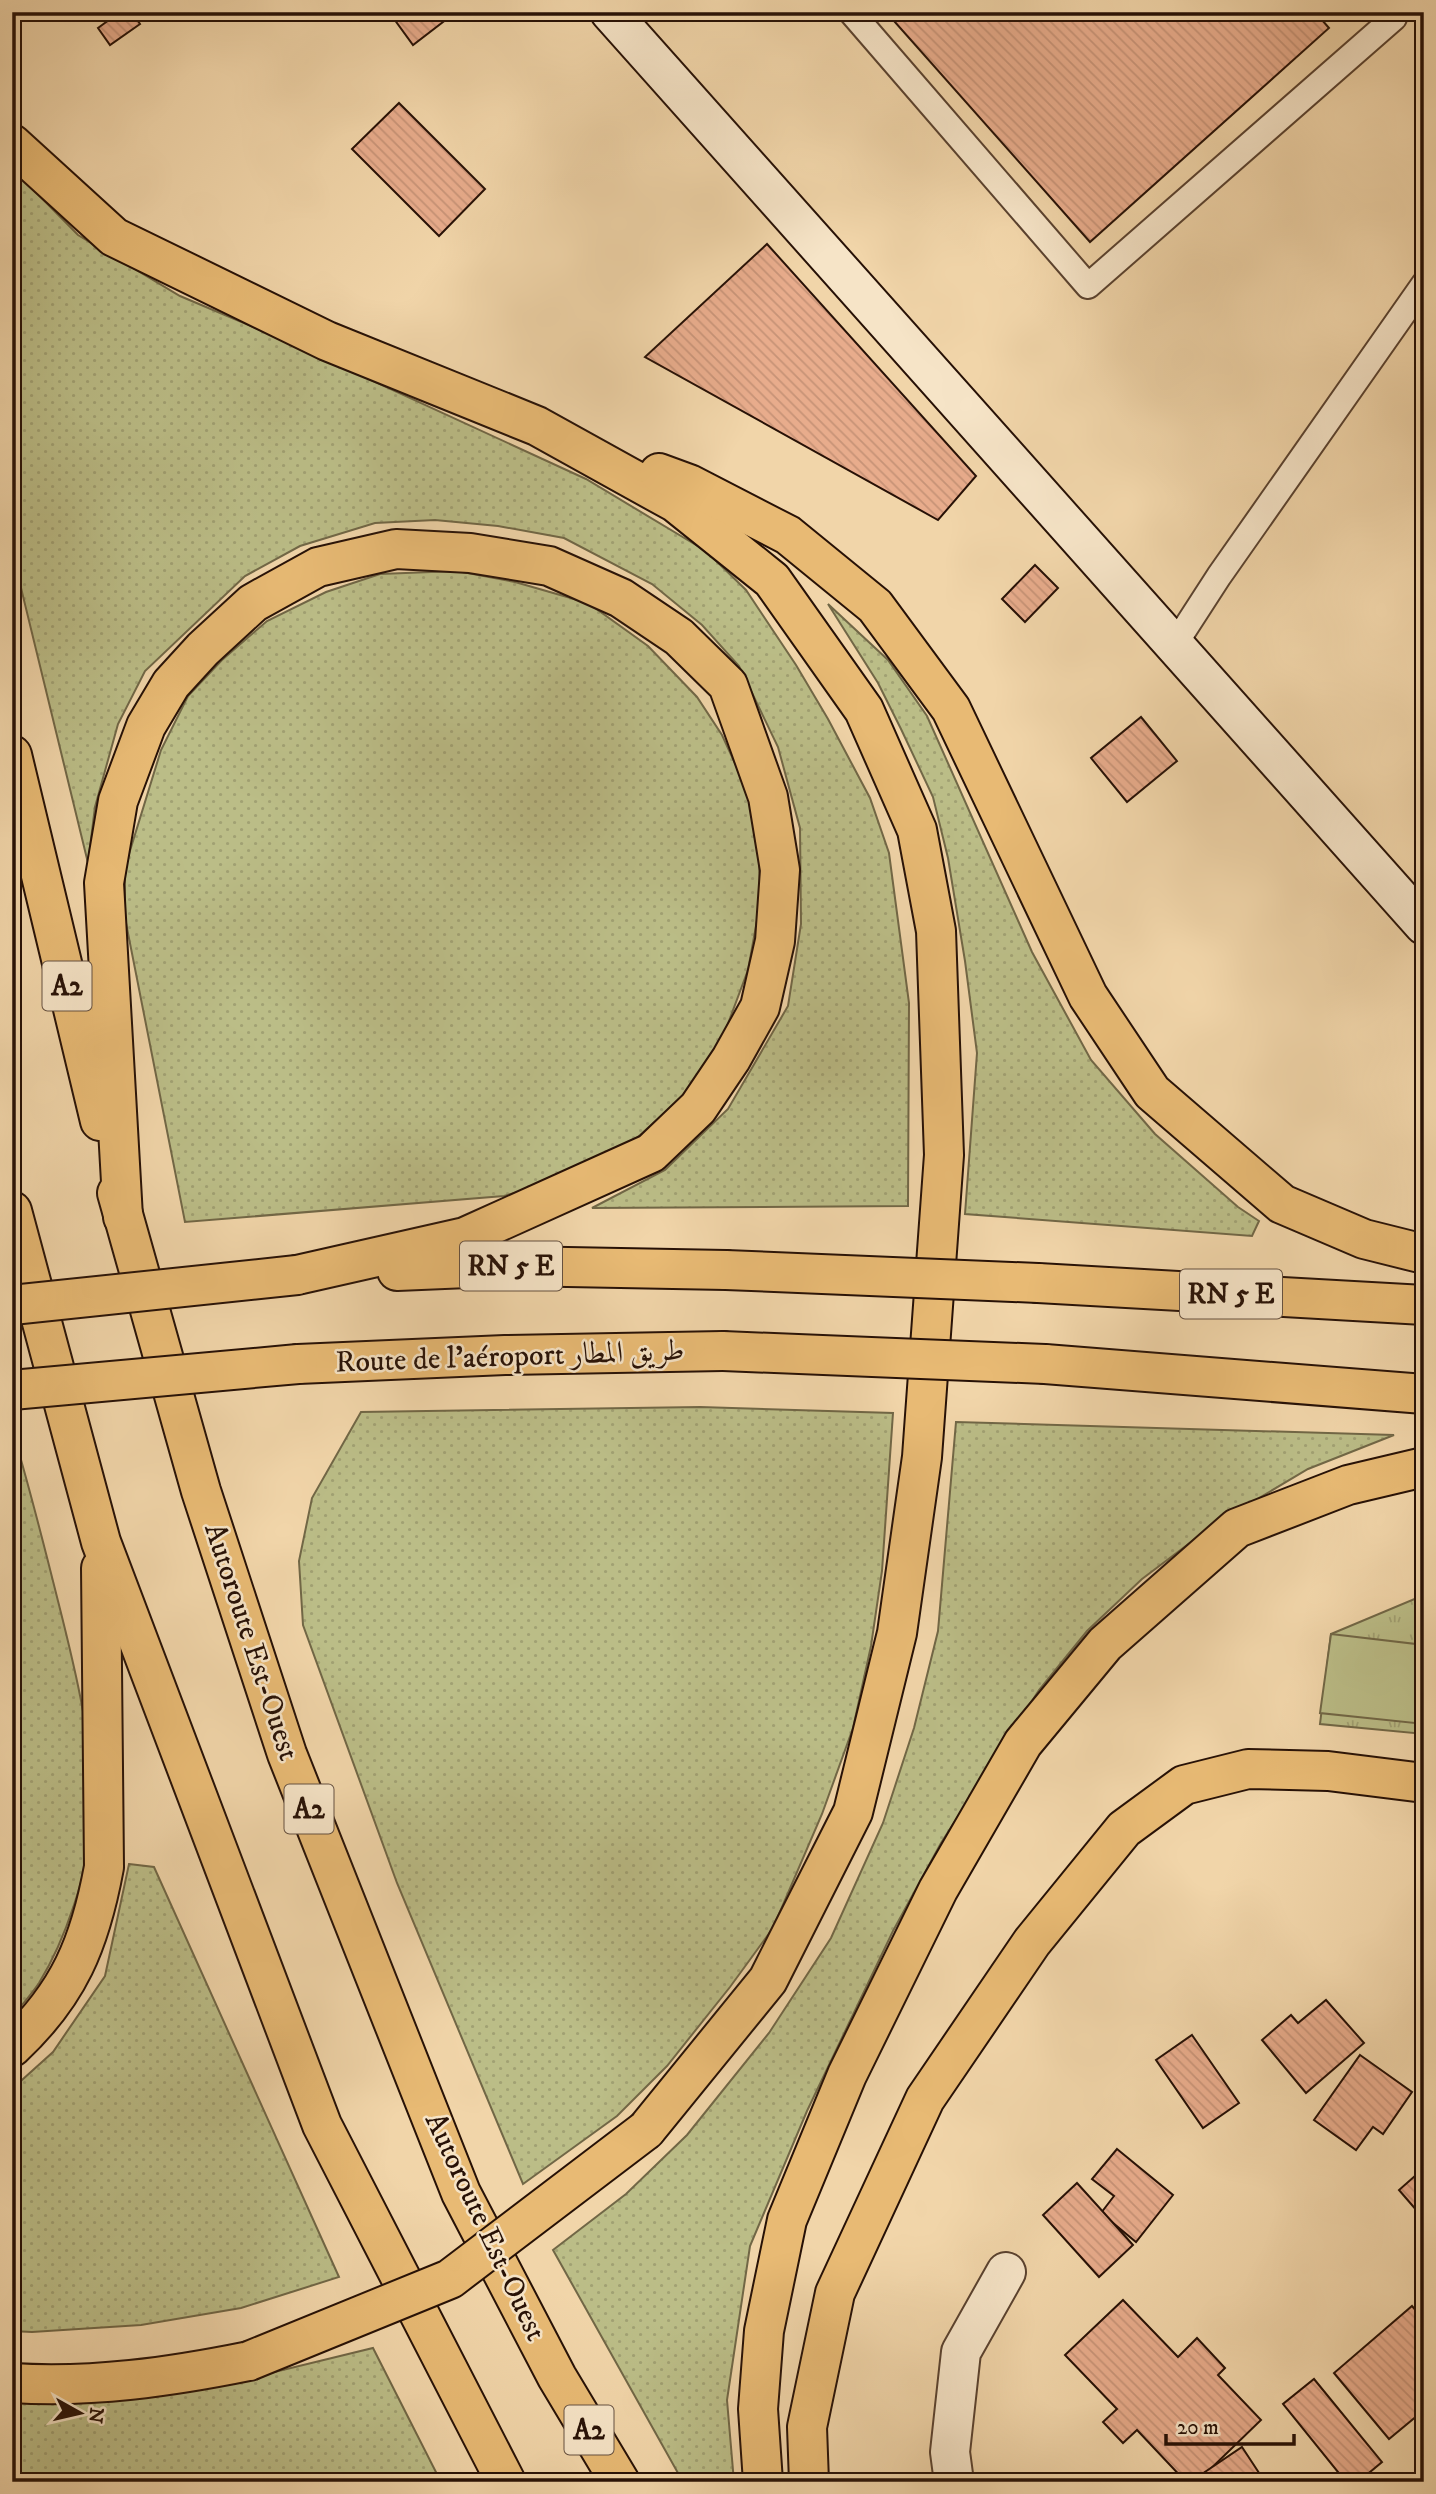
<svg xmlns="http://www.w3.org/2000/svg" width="1436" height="2494" font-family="'IM FELL DW Pica',Amiri,serif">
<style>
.grass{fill:url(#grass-dots);stroke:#716746;stroke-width:2}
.park{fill:url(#park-tufts);stroke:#716746;stroke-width:2}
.garden{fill:#bbbd87;stroke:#716746;stroke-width:2}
.building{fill:url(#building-back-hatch);stroke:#271106;stroke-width:2}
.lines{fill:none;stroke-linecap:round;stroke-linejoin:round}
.lane-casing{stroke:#5a422f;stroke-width:28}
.street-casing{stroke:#5a422f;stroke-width:42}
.secondary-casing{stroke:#271106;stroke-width:42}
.highway-casing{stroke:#271106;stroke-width:42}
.lane{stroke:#f6e4c7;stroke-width:24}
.street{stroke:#f6e4c7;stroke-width:38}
.secondary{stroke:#f6e4c7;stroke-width:38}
.highway{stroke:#e8ba74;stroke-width:38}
.highway-bridge-casing{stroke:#271106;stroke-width:42;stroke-linecap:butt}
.highway-bridge{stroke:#e8ba74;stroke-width:38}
.labels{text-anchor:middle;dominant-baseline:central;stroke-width:5;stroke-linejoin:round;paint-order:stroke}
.shield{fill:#f6e4c7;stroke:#655040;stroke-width:2}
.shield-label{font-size:28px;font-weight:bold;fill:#271106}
.street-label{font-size:30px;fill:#271106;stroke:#f6e4c7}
</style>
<defs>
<pattern id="grass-dots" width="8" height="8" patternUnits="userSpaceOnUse" patternTransform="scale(1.75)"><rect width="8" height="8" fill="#bbbd87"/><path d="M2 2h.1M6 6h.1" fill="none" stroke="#a1a173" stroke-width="1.8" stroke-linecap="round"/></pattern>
<pattern id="park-tufts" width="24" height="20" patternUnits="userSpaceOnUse" patternTransform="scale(1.75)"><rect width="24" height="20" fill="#bbbd87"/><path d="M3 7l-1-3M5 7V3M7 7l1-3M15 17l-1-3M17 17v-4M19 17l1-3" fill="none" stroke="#a1a173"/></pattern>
<pattern id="building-back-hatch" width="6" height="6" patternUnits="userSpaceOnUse" patternTransform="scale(1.75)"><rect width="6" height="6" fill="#e8ac8c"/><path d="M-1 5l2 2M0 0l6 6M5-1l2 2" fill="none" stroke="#c79377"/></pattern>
</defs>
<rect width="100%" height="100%" fill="#f1d5a9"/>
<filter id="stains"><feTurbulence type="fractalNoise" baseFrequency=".00286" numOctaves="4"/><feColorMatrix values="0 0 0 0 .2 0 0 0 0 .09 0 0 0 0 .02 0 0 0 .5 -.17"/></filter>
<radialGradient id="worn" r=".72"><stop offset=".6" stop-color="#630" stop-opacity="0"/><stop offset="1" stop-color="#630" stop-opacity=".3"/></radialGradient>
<g class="grass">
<path d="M12,168l66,67 102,61 104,44 302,139 120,72 40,39 50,75 32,54 42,79 19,55 20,150 -1,203 -316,2 73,-38 63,-61 60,-103 13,-82 -1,-96 -22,-81 -39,-81 -37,-41 -50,-41 -88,-46 -66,-12 -63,-6 -60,3 -75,23 -55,30 -100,95 -27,53 -23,83 -7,56 -76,-312z"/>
<path d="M457,571l58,11 73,21 60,43 49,51 25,38 27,59 10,53 1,57 -12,66 -28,75 -28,43 -64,58 -50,29 -74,21 -319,26 -60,-304v-51l36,-117 27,-54 34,-36 45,-39 59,-29 54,-18z"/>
<path d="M828,604l60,56 39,56 105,236 59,108 64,74 83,73 21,14 -7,15 -287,-22 12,-161 -12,-92 -17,-103 -15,-61 -32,-68 -23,-46z"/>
<path d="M700,1407l193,6 -11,158 -11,75 -18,82 -31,86 -49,114 -43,59 -63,79 -50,50 -94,68 -126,-301 -94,-258 -4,-64 13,-63 49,-86z"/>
<path d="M956,1422l438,13 -86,34 -93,55 -73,55 -55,52 -48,59 -98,153 -48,88 -86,180 -57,135 -23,154 7,82h-51l-130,-232 73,-56 61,-59 82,-102 62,-95 52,-115 31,-95 24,-97z"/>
<path d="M12,1446h5c15,51 28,103 41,155 18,71 37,146 33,221 -2,49 -26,119 -52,161 -8,12 -18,23 -27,34z"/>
<path d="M129,1864l25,3 185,410 -98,31 -100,17 -109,7 -20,-1v-242l41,-37 52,-76z"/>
<path d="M373,2348l68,134h-429v-86l234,-17z"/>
</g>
<path class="park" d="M1424,1595v139l-104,-10 11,-90z"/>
<path class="garden" d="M1331,1634l93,11v79l-104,-11z"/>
<g class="building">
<path d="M120,12h12l8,12 -30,21 -12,-17z"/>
<path d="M389,12h67l-43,33z"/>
<path d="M886,12h429l14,16 -239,214z"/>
<path d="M399,103l86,86 -46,47 -87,-87z"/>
<path d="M767,244l209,232 -38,44 -293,-163z"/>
<path d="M1035,565l23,23 -33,34 -23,-23z"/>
<path d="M1141,717l36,44 -50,41 -36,-44z"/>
<path d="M1326,2000l38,43 -58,50 -44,-53 29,-25 7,8z"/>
<path d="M1192,2035l47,68 -36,25 -47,-68z"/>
<path d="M1360,2055l52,37 -29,42 -10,-7 -17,23 -42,-30z"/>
<path d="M1117,2149l56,46 -37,47 -35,-29 13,-17 -22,-17z"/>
<path d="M1424,2168v51l-25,-29z"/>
<path d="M1077,2183l56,62 -34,32 -56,-62z"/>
<path d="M1123,2300l55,57 19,-19 28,30 -7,7 43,45 -64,62h-11l-49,-52 -14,13 -20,-21 14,-13 -52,-54z"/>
<path d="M1412,2306l12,14v90l-35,29 -55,-66z"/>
<path d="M1314,2379l68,83 -24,20h-12l-63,-78z"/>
<path d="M1242,2447l23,35h-62l-4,-6z"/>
</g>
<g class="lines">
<g class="lane-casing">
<g id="lane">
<path d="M851,12l237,274 306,-268 -5,-6"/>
<path d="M1175,644l44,-68 205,-292"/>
</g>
</g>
<g class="street-casing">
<path id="street" d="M954,2482l-4,-30 11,-100 45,-80"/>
</g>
<g class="secondary-casing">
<path id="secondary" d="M610,12l814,913"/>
</g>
<g class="highway-casing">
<g id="highway">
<path d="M12,144l102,93 213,104 210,85 139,77 96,77 92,130 53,120 19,101 8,224 -22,302 -25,176 -44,179 -85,168 -122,150"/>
<path d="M659,473l30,11 99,51 87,71 76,103 137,287 64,96 130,112 82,35 60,15"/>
<path d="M12,755l88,366"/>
<path d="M117,1193l84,298 86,263 174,439 96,184 63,105"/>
<path d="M12,1211l89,331 221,583 184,357"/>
<path d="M123,1217l-19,-334 14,-82 28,-75 25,-42 32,-35 50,-46 65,-36 78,-18 74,4 79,13 72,32 58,39 49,48 40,112 12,73 -5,71 -15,66 -29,52 -33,49 -47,45 -186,84 -168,38"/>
<path d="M397,1271l118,-5 211,4"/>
<path d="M1038,1283l386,22"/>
<path d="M298,1364l207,-9 218,-4"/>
<path d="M1045,1364l379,30"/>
<path d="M12,2047c57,-53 78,-104 92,-180l-3,-299"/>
<path d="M12,2383c80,5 158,-6 237,-22"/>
<path d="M763,2482l-5,-73 6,-78 23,-111 60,-145 91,-185 85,-147 82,-99 132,-116 111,-43 76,-18"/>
<path d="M809,2482l-2,-55 28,-134 90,-194 107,-157 92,-113 60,-44 64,-16 80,2 96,12"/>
</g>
</g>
<use href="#lane" class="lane"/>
<use href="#street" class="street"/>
<use href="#secondary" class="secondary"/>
<use href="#highway" class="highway"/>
<g class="highway-bridge-casing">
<g id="highway-bridge">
<path d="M726,1270l312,13"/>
<path d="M12,1305l285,-30"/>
<path d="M723,1351l322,13"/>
<path d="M12,1390l286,-26"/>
<path d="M249,2361l201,-82 196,-149"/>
</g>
</g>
<use href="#highway-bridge" class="highway-bridge"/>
</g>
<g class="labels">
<g class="shield">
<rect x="42.5" y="961.5" width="49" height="49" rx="5"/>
<rect x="460" y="1241.5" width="102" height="49" rx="5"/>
<rect x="1180" y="1269.5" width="102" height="49" rx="5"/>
<rect x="284.5" y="1784.5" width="49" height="49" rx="5"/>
<rect x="564.5" y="2405.5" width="49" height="49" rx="5"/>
</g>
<g class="shield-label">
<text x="67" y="986">A2</text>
<text x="511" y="1266">RN 5 E</text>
<text x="1231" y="1294">RN 5 E</text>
<text x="309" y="1809">A2</text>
<text x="589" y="2430">A2</text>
</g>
<g class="street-label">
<text transform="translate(510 1357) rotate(-2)">Route de l'aéroport طريق المطار</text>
<text transform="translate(251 1642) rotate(72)">Autoroute Est-Ouest</text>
<text transform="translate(485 2227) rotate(65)">Autoroute Est-Ouest</text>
</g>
</g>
<rect width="1436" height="2494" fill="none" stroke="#f1d5a9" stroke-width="42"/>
<rect x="14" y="14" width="1408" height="2466" fill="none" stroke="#271106" stroke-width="3.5"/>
<rect x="21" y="21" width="1394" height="2452" fill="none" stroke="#271106" stroke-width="2"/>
<g transform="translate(80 2413) rotate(98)" stroke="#f6e4c7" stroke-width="5" paint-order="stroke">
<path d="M0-5L12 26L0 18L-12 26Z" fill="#271106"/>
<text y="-10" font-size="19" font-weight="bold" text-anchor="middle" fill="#271106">N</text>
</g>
<path d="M1166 2434v10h128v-10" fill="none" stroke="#271106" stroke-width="3.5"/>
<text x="1177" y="2434" font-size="21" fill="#271106" stroke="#f6e4c7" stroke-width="5" paint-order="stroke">20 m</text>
<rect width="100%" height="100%" filter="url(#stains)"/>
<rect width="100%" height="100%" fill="url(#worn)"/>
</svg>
